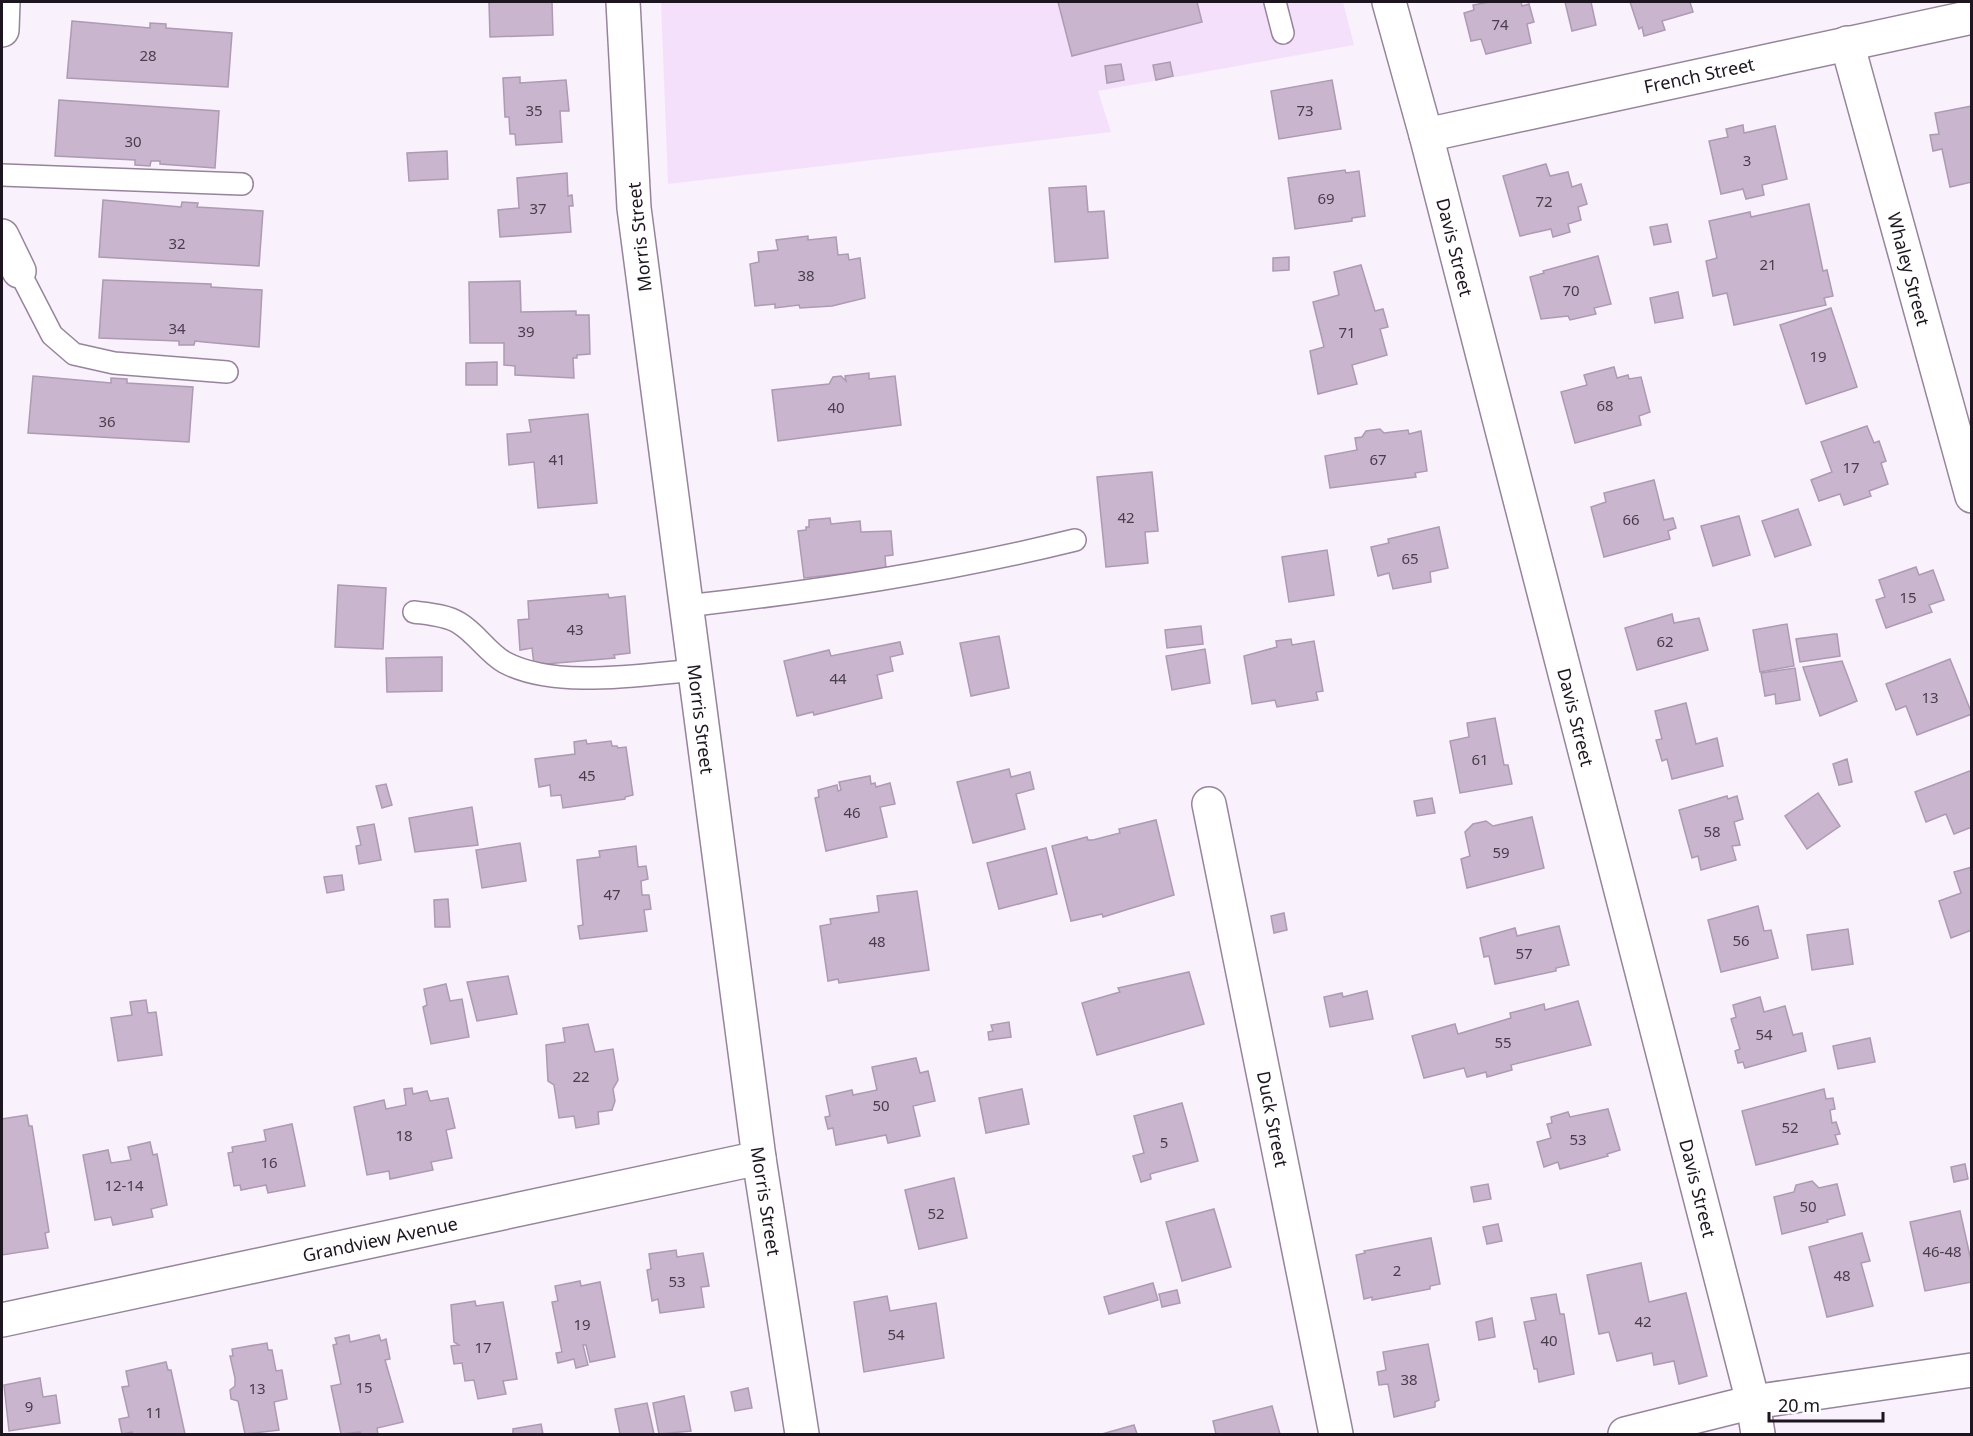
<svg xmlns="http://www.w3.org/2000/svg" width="1973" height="1436" font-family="'Noto Sans',sans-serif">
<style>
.built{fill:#f5e0fb}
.building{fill:#cab5cf;stroke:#ad9ab3;stroke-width:1.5}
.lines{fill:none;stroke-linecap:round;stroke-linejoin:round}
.lane-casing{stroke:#97849c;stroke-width:24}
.street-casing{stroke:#97849c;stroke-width:36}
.lane{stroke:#fff;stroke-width:21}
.street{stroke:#fff;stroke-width:33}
.labels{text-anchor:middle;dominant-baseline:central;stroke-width:4.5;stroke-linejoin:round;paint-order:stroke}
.number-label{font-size:15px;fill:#483d4b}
.street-label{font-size:18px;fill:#1d151f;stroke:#fff}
</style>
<rect width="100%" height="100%" fill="#f9f1fc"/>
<path class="built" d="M661,2h682l11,43 -256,46 13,41 -443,52z"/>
<g class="building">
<path d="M489,2h63l1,33 -63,2z"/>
<path d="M1058,2h139l5,20 -130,34z"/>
<path d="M1489,2h32l1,4 7,-2 5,18 -7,2 4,19 -45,11 -5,-15 -10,2 -7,-28 10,-3 -1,-5z"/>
<path d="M1565,2h26l5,23 -24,6z"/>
<path d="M1630,2h60l3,10 -31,9 3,9 -21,6 -2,-9 -3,2z"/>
<path d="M72,21l78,7v-5l16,1v4l66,5 -4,54 -161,-9z"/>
<path d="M1170,62l3,14 -17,4 -3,-15z"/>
<path d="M1121,64l3,16 -17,3 -2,-17z"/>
<path d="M520,77v6l46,-3 3,31h-9l2,31 -46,3 -1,-11h-5l-1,-17h-4l-2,-39z"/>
<path d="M1332,80l9,49 -62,10 -8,-48z"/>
<path d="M59,100l160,11 -4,57 -55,-4v-3h-9l-1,5 -15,-1v-5l-80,-4z"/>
<path d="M1972,106v76l-22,5 -8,-38 -9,2 -3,-16 9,-1 -4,-21z"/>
<path d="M1743,125l1,8 31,-7 12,53 -25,6 2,10 -18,4 -3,-10 -22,5 -12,-53 19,-4 -2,-8z"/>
<path d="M447,151l1,28 -39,2 -2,-28z"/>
<path d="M1546,164l4,12 18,-4 4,15 9,-3 6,20 -9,3 3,13 -13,4 2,8 -17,5 -2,-8 -31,7 -17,-60z"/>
<path d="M1345,170l1,3 13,-2 6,45 -13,2v3l-57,8 -7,-51z"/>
<path d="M567,173l1,23 4,-1 1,11h-4l2,26 -71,5 -2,-27 21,-2 -2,-30z"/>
<path d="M1086,186l2,26 16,-1 4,47 -53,4 -6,-74z"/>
<path d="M103,200l78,7 1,-5 16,1 -1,4 66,4 -4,55 -160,-9z"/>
<path d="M1809,204l14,67 4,-1 6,26 -9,2 2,7 -92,20 -7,-32 -14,3 -7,-35 11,-3 -8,-37 41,-9 1,5z"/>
<path d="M1667,224l4,18 -17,3 -4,-18z"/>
<path d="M808,236v4l28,-3 2,18 10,-1 1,6 11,-2 5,40 -33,8 -32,2 -1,-3 -24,3v-4l-20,2 -5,-42 9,-2 -1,-10 20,-2 -2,-10z"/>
<path d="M1598,256l13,48 -17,4 2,6 -26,6 -2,-4 -27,3 -11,-42 14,-4 -1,-2z"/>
<path d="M1289,257v13l-16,1v-13z"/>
<path d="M1361,265l14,46 8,-2 5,18 -8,2 7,26 -35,10 5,19 -39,10 -8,-43 14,-4 -11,-45 26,-7 -5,-23z"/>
<path d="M103,280l108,4v3l51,3 -3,57 -55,-5 -9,-1 -1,4h-15v-4l-80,-3z"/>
<path d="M520,281l1,31 55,-1v4h13l1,39 -13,1v3h-4l1,20 -59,-3v-9l-11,-1v-22h-34l-1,-61z"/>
<path d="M1678,292l5,26 -28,5 -5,-25z"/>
<path d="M1831,308l26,79 -51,17 -26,-79z"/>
<path d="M497,362v23h-31v-22z"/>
<path d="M1614,367l3,11 11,-3 1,4 12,-2 9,35 -11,4 2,9 -66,18 -14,-51 26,-7 -3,-10z"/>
<path d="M869,373v6l26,-3 6,49 -123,16 -6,-51 57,-6 4,-7 8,-1 5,5 -1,-5z"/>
<path d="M33,376l78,7v-5l16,1v4l66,4 -4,55 -161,-9z"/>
<path d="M588,414l9,89 -59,5 -4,-46 -25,3 -2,-31 24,-2 -2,-12z"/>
<path d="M1867,426l7,17 5,-2 7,20 -5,2 7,21 -19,7 2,5 -27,9 -4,-11 -21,7 -8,-21 21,-8 -11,-30z"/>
<path d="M1380,429l4,4 24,-3 1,4 12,-3 6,40 -12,2 1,4 -86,11 -5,-32 32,-6 -2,-12 7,-1 4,-6z"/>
<path d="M1152,472l6,59 -13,1 3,31 -42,4 -9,-90z"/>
<path d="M1654,480l10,40 9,-2 3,10 -8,3 2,8 -66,18 -13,-50 15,-5 -2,-9z"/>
<path d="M1798,509l13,36 -36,12 -13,-36z"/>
<path d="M1739,516l11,39 -37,11 -12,-40z"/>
<path d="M830,518l1,6 29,-3 1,11 30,-1 2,24 -8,1 1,13 -82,9 -6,-47 8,-1v-3h3v-7z"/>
<path d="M1439,527l9,41 -18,4 1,10 -38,7 -4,-16 -11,3 -7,-29 18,-4 -1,-4z"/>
<path d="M1327,550l7,45 -45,7 -7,-45z"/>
<path d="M1916,567l3,8 14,-5 11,30 -15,5 3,7 -46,16 -10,-28 9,-3 -6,-17z"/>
<path d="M338,585l48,3 -3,61 -48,-2z"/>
<path d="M608,594l1,4 16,-2 5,57 -16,2 1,3 -81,7 -2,-17 -12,2 -2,-30 11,-1 -1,-18z"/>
<path d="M1672,614l2,9 25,-5 9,32 -71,20 -12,-42z"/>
<path d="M1787,624l7,42 -34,6 -7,-42z"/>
<path d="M1201,626l2,18 -36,4 -2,-18z"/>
<path d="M1834,634h3l3,22 -40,6 -4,-23z"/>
<path d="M999,636l10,52 -38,8 -11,-53z"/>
<path d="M1291,639l1,6 22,-4 9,50 -7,1 2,8 -41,7 -2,-7 -23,4 -8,-48 33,-9 -1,-6z"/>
<path d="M900,642l3,12 -13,3 3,14 -16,4 5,23 -68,17 -1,-3 -16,4 -13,-55 45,-11 2,6z"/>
<path d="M1205,649l5,34 -38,7 -6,-34z"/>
<path d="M442,657v34l-55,1 -1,-34z"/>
<path d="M1950,659l22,55 -55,21 -11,-29 -10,4 -10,-26z"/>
<path d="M1842,661l15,40 -37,15 -17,-49z"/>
<path d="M1795,668l5,32 -24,4 -1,-10 -10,2 -4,-23z"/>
<path d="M1686,703l10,41 21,-6 6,28 -51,13 -5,-20 -5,2 -6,-21 6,-1 -7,-28z"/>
<path d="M1495,718l9,47h4l4,19 -52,9 -10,-52 19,-4 -2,-14z"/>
<path d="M586,740l1,4 24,-3 1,5h5l1,2 8,-1 7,48 -8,2v2l-62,9 -2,-13 -10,1 -1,-11 -11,2 -4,-28 40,-5 -1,-12z"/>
<path d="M1847,759l5,23 -13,3 -6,-21z"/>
<path d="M1009,769l2,8 19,-5 4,17 -18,5 9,35 -52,14 -16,-61z"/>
<path d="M1972,770v57l-18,7 -8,-20 -20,8 -11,-30z"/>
<path d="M870,776l1,8 4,-1 1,4 14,-4 5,21 -15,3 7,30 -61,14 -11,-53 4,-1 -1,-7 19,-5 1,6 3,-1 -2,-8z"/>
<path d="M386,784l6,21 -10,3 -6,-22z"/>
<path d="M1818,793l22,33 -33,23 -22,-33z"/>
<path d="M1727,796l1,3 9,-3 6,23 -9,3 6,23 -8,1 4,14 -35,10 -3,-14 -6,2 -13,-48z"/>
<path d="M1432,798l3,15 -18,3 -3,-15z"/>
<path d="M472,807l6,38 -63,7 -6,-34z"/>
<path d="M1532,817l12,51 -77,20 -6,-29 9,-3 -5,-24 8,-8 13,-3 7,5z"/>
<path d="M1156,820l18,75 -71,22 -1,-3 -31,7 -19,-75 35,-9 1,3h5l27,-7 -1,-4z"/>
<path d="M374,824l7,36 -22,4 -3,-18 5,-1 -4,-18z"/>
<path d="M520,843l6,38 -44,7 -6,-38z"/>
<path d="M636,846l2,21 8,-1 2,13 -7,2 1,14h7l2,14 -7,1 3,21 -67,8 -2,-13 5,-1 -6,-65 23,-3 -1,-6z"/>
<path d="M1046,848l11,46 -58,15 -12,-46z"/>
<path d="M1972,867v63l-21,8 -12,-37 22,-8 -7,-21z"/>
<path d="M342,875l2,15 -17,3 -3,-16z"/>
<path d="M917,891l12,79 -90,13 -1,-4 -10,2 -8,-55 11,-2 -1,-5 49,-7 -2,-16z"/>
<path d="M448,899l2,28h-15l-1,-27z"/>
<path d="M1758,906l6,25 7,-1 7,28 -57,14 -13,-52z"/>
<path d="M1284,913l3,17 -13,3 -3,-17z"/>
<path d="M1559,926l10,39 -13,3v3l-61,13 -6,-28 -5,1 -4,-19 35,-10 2,8z"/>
<path d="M1848,929l5,35 -41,6 -5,-35z"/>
<path d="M1189,972l15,52 -107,31 -15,-52 38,-11 -2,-4z"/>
<path d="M508,976l9,38 -40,7 -10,-39z"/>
<path d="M446,984l4,17 12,-2 7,38 -38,7 -8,-37 4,-2 -3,-16z"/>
<path d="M1367,991l6,28 -43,8 -6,-30 18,-4 1,4z"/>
<path d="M1760,997l4,15 21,-6 8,29 9,-2 4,18 -61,17 -2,-6 -5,1 -3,-12 5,-2 -9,-30 5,-2 -3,-12z"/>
<path d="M146,1000l2,13 8,-1 6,43 -44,6 -7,-43 21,-3 -2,-13z"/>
<path d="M1578,1001l13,44 -80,20 1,5 -25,7 -1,-5 -19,5 -3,-9 -40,10 -12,-42 43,-12 3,10 53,-16 -1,-5 12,-3 22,-6 1,6z"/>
<path d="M1009,1022l2,15 -22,3 -1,-8 5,-1 -2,-6z"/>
<path d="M588,1024l7,28 18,-3 5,31 -5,9 2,12 -3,9 -14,2 1,12 -23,4 -2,-12 -15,2 -5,-33 -6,-4 -2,-36 19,-3 -2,-14z"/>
<path d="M1870,1038l5,24 -37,7 -5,-23z"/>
<path d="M916,1058l4,15 8,-2 7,30 -22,5 7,30 -32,7 -2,-8 -50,10 -3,-17 -5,1 -3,-12 5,-1 -4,-20 26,-6 1,5 24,-5 -5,-23z"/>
<path d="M412,1088l1,6 14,-3 3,10 18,-3 7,30 -9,2 6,28 -21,4 2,8 -43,9 -1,-8 -22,4 -13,-68 30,-7 2,9 20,-4 -2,-16z"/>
<path d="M1022,1089l7,35 -43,9 -7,-35z"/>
<path d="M1824,1089l2,10 7,-1 2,11 -5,1 2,13 4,-1 4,12 -5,1 3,9 -82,21 -14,-54z"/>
<path d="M1182,1103l16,58 -48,13 1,5 -10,3 -8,-26 11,-3 -10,-37z"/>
<path d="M1608,1109l12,41 -13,4 1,2 -48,13 -2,-7 -14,5 -7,-25 14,-4 -4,-14 5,-1 -1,-6 17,-5 2,5z"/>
<path d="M27,1115l2,11h3l17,106 -4,1 3,15 -46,7v-136z"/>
<path d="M292,1124l13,62 -37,7 -2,-8 -25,5 -1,-5 -6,1 -6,-33 5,-1 -1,-5 34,-6 -2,-11z"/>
<path d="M150,1142l3,13 4,-1 10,51 -16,4 2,8 -40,8 -2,-8 -16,3 -12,-65 25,-5 3,13 20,-3 -3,-13z"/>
<path d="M1965,1164l3,15 -14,3 -3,-15z"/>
<path d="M954,1178l13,60 -48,11 -14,-59z"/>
<path d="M1812,1181l7,7 18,-4 8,31 -18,5 1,2 -46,12 -8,-37 20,-5 2,-7z"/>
<path d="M1488,1184l3,15 -17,3 -3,-15z"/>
<path d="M1214,1209l17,58 -49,14 -16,-59z"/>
<path d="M1960,1211l12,54v17l-47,9 -15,-69z"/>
<path d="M1498,1224l4,17 -15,3 -4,-17z"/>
<path d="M1862,1233l8,28 -9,2 12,43 -46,11 -18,-70z"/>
<path d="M1431,1238l9,46 -10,2v3l-58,11v-3l-8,2 -8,-44 9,-2 -1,-2z"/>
<path d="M676,1250l1,7 26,-4 6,33 -8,1 3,20 -44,6 -2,-14 -6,2 -5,-31 4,-1 -2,-15z"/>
<path d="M1641,1263l8,39 37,-9 21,83 -28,8 -5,-23 -20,4 -2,-12 -35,8 -8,-29 -10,2 -12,-59z"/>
<path d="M580,1281l1,5 19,-4 15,75 -25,5 -4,-17h-3l5,20 -12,3 -2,-9 -16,4 -2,-10 6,-1 -10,-50 6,-1 -3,-15z"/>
<path d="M1153,1283l5,17 -49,14 -5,-17z"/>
<path d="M1177,1290l3,13 -18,4 -3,-13z"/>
<path d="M1556,1294l4,20h4l10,60 -35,8 -2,-13h-3l-10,-47 12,-2 -5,-22z"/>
<path d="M887,1296l3,15 46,-8 8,55 -80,14 -10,-70z"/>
<path d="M475,1301l1,5 27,-4 14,77 -14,2 3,13 -28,5 -4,-19 -9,1 -3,-18 -8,1 -3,-18 8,-1 -5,-3 -3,-37z"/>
<path d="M1492,1318l3,19 -16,3 -3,-18z"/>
<path d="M349,1335l1,7 29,-7 2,6 5,-2 4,20 -5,1 18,62 -26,6 1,6h-17l-1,-2 -19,2 -10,-48 10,-2 -8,-39 4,-1 -2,-6z"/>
<path d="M267,1343l1,7h4l4,21 6,-1 5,29 -13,3 5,28 -34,4 -7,-33 -7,-2 -1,-9 5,-4v-8l-5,-22h3l-1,-7z"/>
<path d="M1428,1344l11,56 -4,2v5l-41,10 -6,-33 -9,1 -2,-13 9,-2 -3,-18z"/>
<path d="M166,1362l2,8h3l14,64h-52l-1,-2 -10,2 -3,-15 10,-2 -7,-30 7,-1 -3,-15z"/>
<path d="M40,1378l3,19 13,-2 4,28 -51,8 -5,-46z"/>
<path d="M748,1388l4,20 -17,3 -4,-19z"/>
<path d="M684,1396l7,35 -32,3 -6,-31z"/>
<path d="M647,1403l7,31h-34l-5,-25z"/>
<path d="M1272,1406l8,28h-64l-3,-13z"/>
<path d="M541,1424l2,10h-30v-5z"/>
<path d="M1134,1425l3,9h-35z"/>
</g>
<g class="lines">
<g class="lane-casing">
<g id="lane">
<path d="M1275,2l8,31"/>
<path d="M2,175l240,9"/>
<path d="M19,271l33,64 22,19 40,9 113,9"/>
<path d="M686,606c132,-15 259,-34 389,-66"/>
<path d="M414,612c14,2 32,3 45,11 17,10 28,29 45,39 50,27 135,13 191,8"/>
</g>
</g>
<g class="street-casing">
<g id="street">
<path d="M623,2l11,206 125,950 43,276"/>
<path d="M1389,2l37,133 327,1267 5,32"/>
<path d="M2,30l1,-28"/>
<path d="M1847,43l125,453"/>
<path d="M1426,135l546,-118"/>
<path d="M2,236l17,35"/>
<path d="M1209,804l127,630"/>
<path d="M2,1320l757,-162"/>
<path d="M1625,1434l128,-32 219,-32"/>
</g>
</g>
<use href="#lane" class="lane"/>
<use href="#street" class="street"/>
</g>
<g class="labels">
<g class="number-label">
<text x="1500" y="24">74</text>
<text x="148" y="55">28</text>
<text x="534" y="110">35</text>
<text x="1305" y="110">73</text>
<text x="133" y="141">30</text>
<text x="1747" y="160">3</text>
<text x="1326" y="198">69</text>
<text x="1544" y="201">72</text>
<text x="538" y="208">37</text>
<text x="177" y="243">32</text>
<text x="1768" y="264">21</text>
<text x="806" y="275">38</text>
<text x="1571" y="290">70</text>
<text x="177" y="328">34</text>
<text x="526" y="331">39</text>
<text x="1347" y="332">71</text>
<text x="1818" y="356">19</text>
<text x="1605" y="405">68</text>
<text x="836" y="407">40</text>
<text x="107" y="421">36</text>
<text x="557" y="459">41</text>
<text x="1378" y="459">67</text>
<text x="1851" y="467">17</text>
<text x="1126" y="517">42</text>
<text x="1631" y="519">66</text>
<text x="1410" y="558">65</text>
<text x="1908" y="597">15</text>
<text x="575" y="629">43</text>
<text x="1665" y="641">62</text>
<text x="838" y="678">44</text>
<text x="1930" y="697">13</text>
<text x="1480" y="759">61</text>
<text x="587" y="775">45</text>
<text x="852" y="812">46</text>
<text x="1712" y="831">58</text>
<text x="1501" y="852">59</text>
<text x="612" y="894">47</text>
<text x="1741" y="940">56</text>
<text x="877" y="941">48</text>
<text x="1524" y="953">57</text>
<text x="1764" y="1034">54</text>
<text x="1503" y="1042">55</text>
<text x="581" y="1076">22</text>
<text x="881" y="1105">50</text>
<text x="1790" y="1127">52</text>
<text x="404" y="1135">18</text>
<text x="1578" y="1139">53</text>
<text x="1164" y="1142">5</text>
<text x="269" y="1162">16</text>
<text x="124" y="1185">12-14</text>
<text x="1808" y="1206">50</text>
<text x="936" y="1213">52</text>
<text x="1942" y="1251">46-48</text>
<text x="1397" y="1270">2</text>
<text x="1842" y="1275">48</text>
<text x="677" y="1281">53</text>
<text x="1643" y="1321">42</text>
<text x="582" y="1324">19</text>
<text x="896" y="1334">54</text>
<text x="1549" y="1340">40</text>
<text x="483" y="1347">17</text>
<text x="1409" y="1379">38</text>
<text x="364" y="1387">15</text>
<text x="257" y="1388">13</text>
<text x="29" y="1406">9</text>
<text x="154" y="1412">11</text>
</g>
<g class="street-label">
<text transform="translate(1699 75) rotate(-12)">French Street</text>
<text transform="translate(639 237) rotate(-96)">Morris Street</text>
<text transform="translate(1455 247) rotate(76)">Davis Street</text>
<text transform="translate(1909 269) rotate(75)">Whaley Street</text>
<text transform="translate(1576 717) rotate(76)">Davis Street</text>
<text transform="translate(701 719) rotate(83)">Morris Street</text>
<text transform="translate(1273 1119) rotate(79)">Duck Street</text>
<text transform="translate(1698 1188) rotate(76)">Davis Street</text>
<text transform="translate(766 1201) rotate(81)">Morris Street</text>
<text transform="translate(380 1239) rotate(-12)">Grandview Avenue</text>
</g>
</g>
<rect width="1973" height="1436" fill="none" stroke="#1d151f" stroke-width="6"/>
<path d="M1769 1412v9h114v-9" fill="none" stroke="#1d151f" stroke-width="3"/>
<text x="1778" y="1412" font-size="18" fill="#1d151f" stroke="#ffffff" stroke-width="4.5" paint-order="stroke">20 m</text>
</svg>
